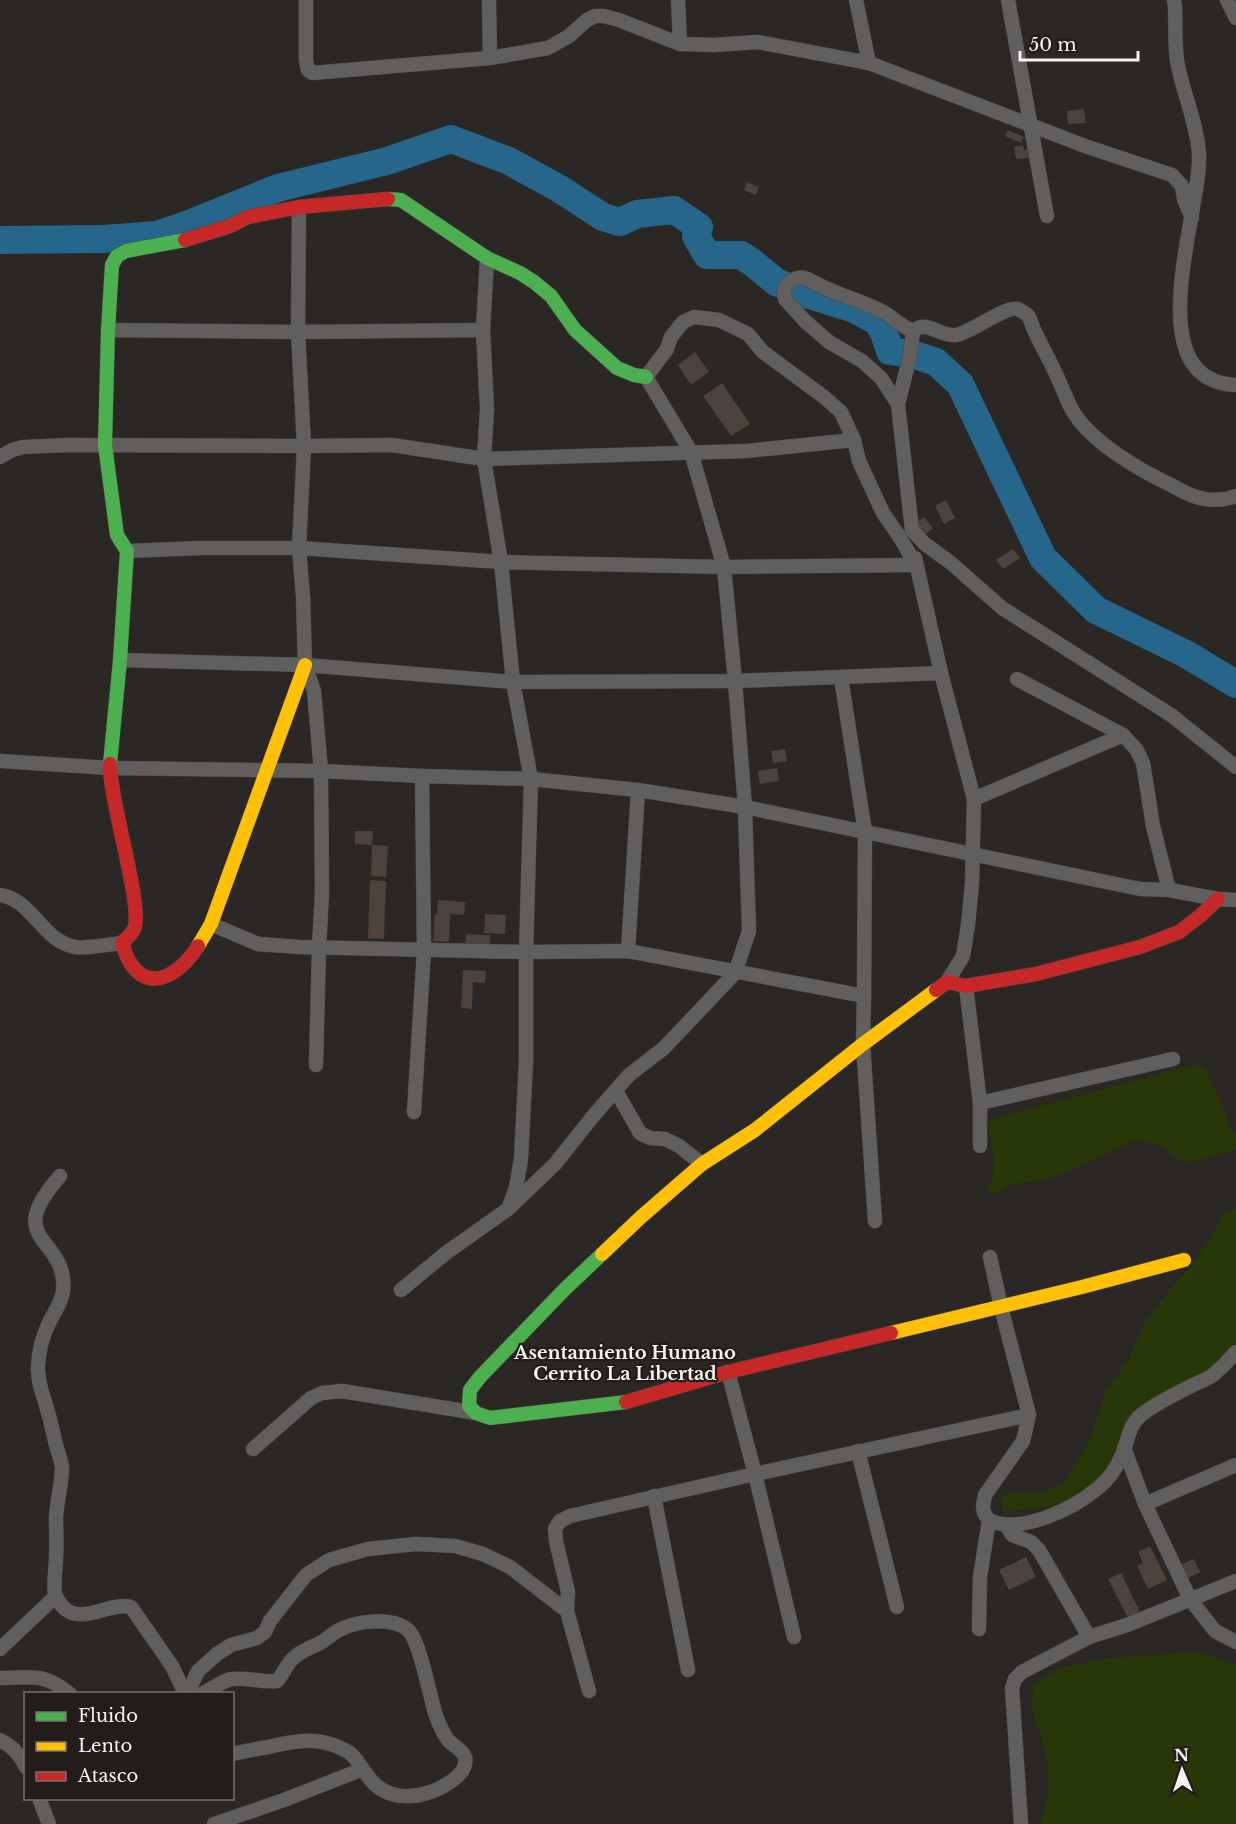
<svg xmlns="http://www.w3.org/2000/svg" width="1236" height="1824" font-family="'Libre Baskerville',serif">
<style>
.green{fill:#273707}
.lines{fill:none;stroke-linecap:round;stroke-linejoin:round}
.river{stroke:#25668a;stroke-width:28}
.building{fill:#4b433c}
.street-casing{stroke:#494544;stroke-width:15}
.fast-casing{stroke:#494544;stroke-width:15}
.slow-casing{stroke:#494544;stroke-width:15}
.jam-casing{stroke:#494544;stroke-width:15}
.street{stroke:#615f5e;stroke-width:14}
.fast{stroke:#4caf50;stroke-width:14}
.slow{stroke:#ffc107;stroke-width:14}
.jam{stroke:#c62828;stroke-width:14}
.labels{text-anchor:middle;dominant-baseline:central;stroke-width:4.5;stroke-linejoin:round;paint-order:stroke}
.neighbourhood-label{font-size:18px;font-weight:bold;fill:#f7f3f1;stroke:#221d1a}
</style>
<rect width="100%" height="100%" fill="#2a2725"/>
<g class="green">
<path d="M1193,1065h11l28,65 4,3v17l-43,12 -15,-2 -17,-14 -23,-6 -11,4 -12,7 -11,4 -43,20 -22,6 -28,3 -14,9 -12,-1c15,-23 7,-42 2,-68l8,-6z"/>
<path d="M1236,1209v143l-101,72 -29,61 -28,19 -75,8 -3,-14 7,-5 37,-1 20,-9 27,-46 15,-47 22,-30 16,-36 21,-29 26,-29 21,-30 11,-22z"/>
<path d="M1200,1652l36,13v159h-196l9,-29 -2,-39 -15,-45 1,-26 26,-17 49,-10z"/>
</g>
<g class="lines">
<path class="river" d="M0,240l103,-1 54,-4 32,-11 89,-36 109,-27 64,-22 58,22 51,28 43,28 17,5 17,-8 37,-4 25,17 -3,9 11,19h34l12,8 23,19 30,12 48,15 24,13 6,11 6,18 22,3 24,8 24,22 83,174 53,52 90,44 50,30"/>
</g>
<g class="building">
<path d="M1084,109l2,14 -18,1 -1,-13z"/>
<path d="M1008,130l16,7 -3,6 -16,-7z"/>
<path d="M1023,145l1,5 6,-1 1,9 -15,1 -2,-12z"/>
<path d="M747,182l12,5 -3,8 -12,-5z"/>
<path d="M695,352l14,20 -18,13 -13,-20z"/>
<path d="M722,383l28,41 -19,12 -28,-40z"/>
<path d="M946,500l9,18 -11,6 -9,-18z"/>
<path d="M924,517l9,11 -9,8 -10,-11z"/>
<path d="M1013,549l7,9 -17,11 -7,-9z"/>
<path d="M785,749l2,12 -14,2 -2,-12z"/>
<path d="M777,768l2,13 -19,3 -2,-13z"/>
<path d="M355,831h18l-1,14 16,1 -2,31 -15,-1 1,-31 -17,-1z"/>
<path d="M370,880l16,1 -2,58 -16,-1z"/>
<path d="M438,900l27,2 -1,13 -14,-1 -1,28 -16,-1 2,-27h2z"/>
<path d="M485,914l21,1 -1,19 -21,-1z"/>
<path d="M466,934l24,1v14l-25,-1z"/>
<path d="M463,970l23,1 -1,12 -12,-1 -1,27 -11,-1z"/>
<path d="M1150,1546l17,34 -19,9 -11,-23 6,-3 -5,-11z"/>
<path d="M1026,1557l10,20 -27,13 -10,-20z"/>
<path d="M1194,1559l6,13 -16,8 -6,-14z"/>
<path d="M1121,1573l21,43 -12,6 -22,-43z"/>
</g>
<g class="lines">
<g class="street-casing">
<g id="street">
<path d="M306,0v60l2,10 4,3 178,-15 58,-10 21,-12 18,-16 8,-4h9l15,4 61,24 34,1 44,-3 111,21 216,83 87,29 10,11 2,13 8,19"/>
<path d="M489,0l1,58"/>
<path d="M678,0l2,44"/>
<path d="M856,0l13,63"/>
<path d="M1008,0l39,216"/>
<path d="M1174,0l1,7c1,19 -1,40 3,59 6,29 19,58 21,88 3,58 -64,226 37,231"/>
<path d="M1227,0l9,18"/>
<path d="M299,207l-1,125 6,114 -5,102 4,49 2,68 9,26 7,80 1,123 -3,53 -3,118"/>
<path d="M487,258l-4,72 4,79 -3,50 17,103 12,120 18,97 -5,173v110l-5,97 -5,29 -6,16"/>
<path d="M108,330l190,2 185,-2"/>
<path d="M898,404l12,-48 3,-25"/>
<path d="M0,457l12,-7 11,-3 45,-2 236,1 88,-1 92,14 262,-8 108,-11"/>
<path d="M1236,496c-11,4 -24,5 -36,2 -11,-2 -19,-8 -29,-13 -30,-14 -76,-41 -95,-69 -7,-9 -11,-22 -16,-33 -7,-17 -16,-32 -24,-49 -3,-5 -4,-11 -7,-17 -2,-3 -7,-6 -11,-8 -12,-4 -47,24 -62,26 -17,2 -28,-16 -43,-4 -11,-4 -18,-12 -28,-18 -21,-12 -45,-17 -66,-28 -8,-3 -12,-9 -22,-7 -7,2 -10,7 -13,12l1,9 20,22 24,21 33,19 19,17 17,26 14,126 13,14 26,19 51,45 169,107 65,52"/>
<path d="M127,551l74,-3h98l202,14 223,5 192,-2 -17,-29 -16,-23 -24,-52 -5,-21 -13,-28 -17,-15 -61,-45 -15,-18 -29,-14 -25,-3 -11,5 -12,15 -4,12 -21,28 45,75 33,115 11,114 10,126 4,124 -14,42 -71,75 -35,27 -35,40 -39,49 -47,45 -62,44 -45,37"/>
<path d="M915,558l26,115"/>
<path d="M120,660l185,5 208,17 222,-1 206,-8 33,126 -2,85 -4,41 -5,31 -16,26"/>
<path d="M841,678l24,154 -1,164"/>
<path d="M1017,679l106,56 13,14 7,14 10,63 16,64"/>
<path d="M0,761l110,7 211,3 101,5 109,3 107,11 107,17 395,82 29,1 49,9 18,1"/>
<path d="M974,799l149,-64"/>
<path d="M0,895c33,5 42,46 75,52 13,2 34,-3 47,-4"/>
<path d="M211,924l47,20 41,3 227,5 102,-1 236,45 -1,48 12,177"/>
<path d="M628,951l10,-161"/>
<path d="M966,986l14,117v43"/>
<path d="M616,1091l24,42 10,5 15,1 14,7 23,18"/>
<path d="M980,1103l193,-44"/>
<path d="M414,1112l10,-162 -2,-174"/>
<path d="M60,1176c-60,68 9,59 3,116 -2,12 -10,22 -15,33 -6,13 -9,26 -10,40 -1,16 5,29 9,44 4,12 6,24 9,36 2,7 5,15 6,22 0,16 -5,33 -6,50 0,13 1,27 0,41 0,11 -3,25 -1,36 1,4 5,9 7,12 19,21 47,-5 69,1l41,59 11,23 8,5"/>
<path d="M728,1372l27,102 39,163"/>
<path d="M1124,1448l21,56 45,95 25,32 21,11"/>
<path d="M253,1449l58,-51 11,-5 20,-2 134,22"/>
<path d="M858,1451l39,156"/>
<path d="M654,1496l34,174"/>
<path d="M1145,1504l91,-39"/>
<path d="M989,1520l-5,-7 -1,-7 2,-11 38,-54 6,-26 -28,-108 -11,-50"/>
<path d="M1006,1525l6,10 19,7 8,8 50,87"/>
<path d="M567,1611l1,-19 -12,-51 -1,-12 5,-8 10,-5 185,-42 274,-59"/>
<path d="M979,1629l1,-52 9,-57c31,15 84,-11 109,-32 9,-7 17,-18 22,-29 9,-16 6,-31 21,-44 14,-11 32,-20 48,-28 7,-4 17,-7 24,-12 8,-7 16,-15 23,-23"/>
<path d="M0,1649l56,-53"/>
<path d="M0,1678c32,0 43,-6 70,16"/>
<path d="M188,1692l10,-21 19,-17 14,-9 26,-7 8,-6 5,-11 36,-46 23,-15 39,-11 48,-5 39,2 28,8 27,13 57,44 22,80"/>
<path d="M201,1694c11,-4 19,-13 31,-15 16,-2 30,4 45,2 7,-8 11,-20 19,-25 7,-6 16,-9 24,-13 7,-4 12,-9 19,-13 17,-9 53,-14 69,0 12,10 22,68 28,86 3,8 7,17 12,24 7,8 20,12 17,24 -2,13 -26,26 -38,29 -23,7 -46,3 -60,-18 -8,-10 -12,-21 -24,-26 -27,-13 -47,-8 -75,-2 -12,2 -24,4 -36,7"/>
<path d="M0,1740c13,6 20,15 26,27"/>
<path d="M39,1798l10,26"/>
<path d="M214,1824l70,-24 79,-31"/>
<path d="M1021,1824l-9,-136 3,-9 7,-7 67,-35 38,-12 109,-44"/>
</g>
</g>
<g class="fast-casing">
<g id="fast">
<path d="M388,199l13,1 86,58 33,15 14,9 17,14 24,34 42,38 17,7 12,2"/>
<path d="M110,764l10,-104 7,-109 -10,-16 -12,-90 3,-115 4,-65 5,-9 9,-5 59,-11"/>
<path d="M602,1254l-37,35 -85,88 -10,13 -1,16 7,7 14,5 136,-16"/>
</g>
</g>
<g class="slow-casing">
<g id="slow">
<path d="M198,946l13,-22 94,-259"/>
<path d="M602,1254l39,-37 61,-53 53,-34 108,-86 73,-54"/>
<path d="M891,1333l191,-46 102,-27"/>
</g>
</g>
<g class="jam-casing">
<g id="jam">
<path d="M185,240l45,-14 18,-9 51,-10 89,-8"/>
<path d="M110,764c-1,35 34,145 24,165 -2,5 -8,10 -12,14 2,6 4,12 7,18 21,36 53,10 69,-15"/>
<path d="M936,990l11,-8 19,4 70,-12 104,-27 39,-15 21,-16 18,-17"/>
<path d="M626,1402l102,-30 163,-39"/>
</g>
</g>
<use href="#street" class="street"/>
<use href="#fast" class="fast"/>
<use href="#slow" class="slow"/>
<use href="#jam" class="jam"/>
</g>
<g class="labels">
<g class="neighbourhood-label">
<text x="625" y="1353">Asentamiento Humano<tspan x="625" dy="21">Cerrito La Libertad</tspan></text>
</g>
</g>
<rect x="24" y="1692" width="210" height="108" fill="#221d1a" stroke="#777370" stroke-width="1.5"/>
<rect x="36" y="1712" width="30" height="9" fill="#4caf50" stroke="#777370" stroke-width="1.5"/>
<text x="78" y="1722" font-size="18" fill="#f7f3f1">Fluido</text>
<rect x="36" y="1742" width="30" height="9" fill="#ffc107" stroke="#777370" stroke-width="1.5"/>
<text x="78" y="1752" font-size="18" fill="#f7f3f1">Lento</text>
<rect x="36" y="1772" width="30" height="9" fill="#c62828" stroke="#777370" stroke-width="1.5"/>
<text x="78" y="1782" font-size="18" fill="#f7f3f1">Atasco</text>
<g transform="translate(1182 1770) rotate(358)" stroke="#221d1a" stroke-width="4.5" paint-order="stroke">
<path d="M0-4.5L10 22L0 15L-10 22Z" fill="#f7f3f1"/>
<text y="-9" font-size="16" font-weight="bold" text-anchor="middle" fill="#f7f3f1">N</text>
</g>
<path d="M1020 51v9h118v-9" fill="none" stroke="#f7f3f1" stroke-width="3"/>
<text x="1029" y="51" font-size="18" fill="#f7f3f1" stroke="#221d1a" stroke-width="4.5" paint-order="stroke">50 m</text>
</svg>
